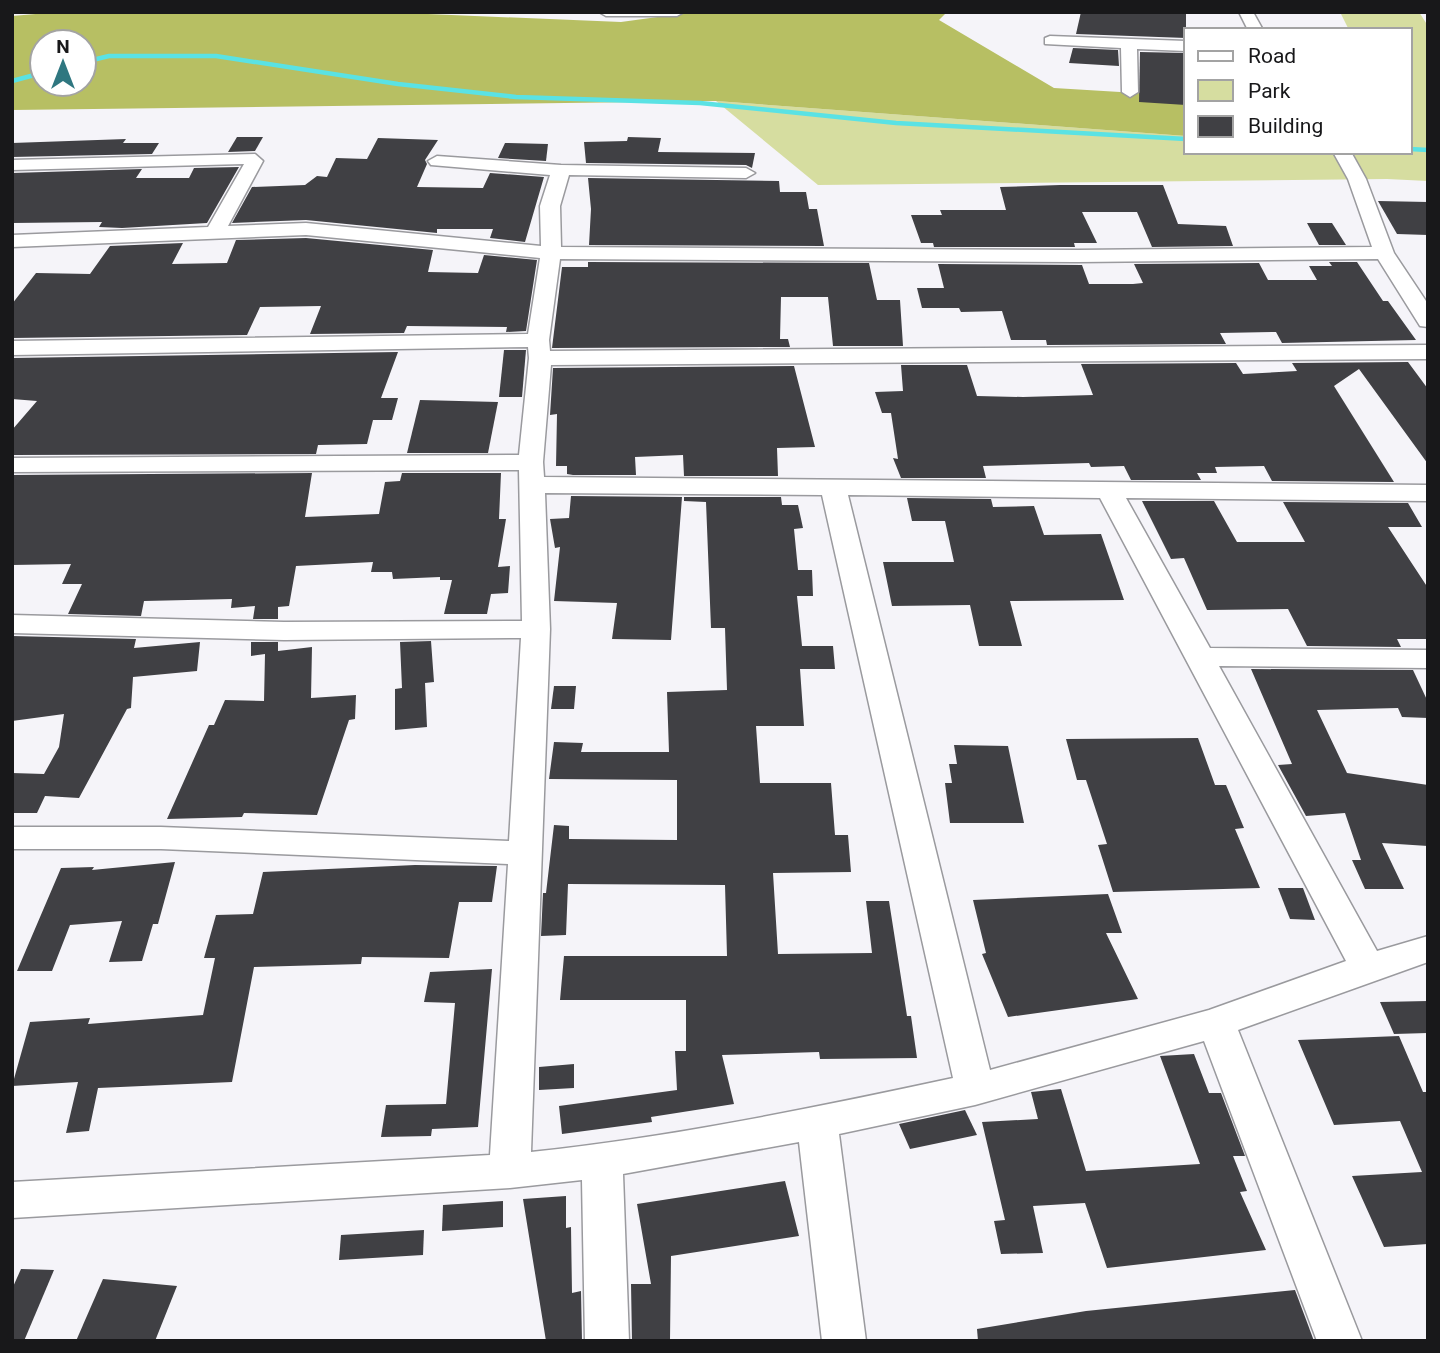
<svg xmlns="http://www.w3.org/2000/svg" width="1440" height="1353" font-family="Roboto,sans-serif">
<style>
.green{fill:#d6dda0}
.forest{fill:#b7bf63;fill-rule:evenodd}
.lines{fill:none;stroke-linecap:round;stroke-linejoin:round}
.stream{stroke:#5ae2e4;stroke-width:4.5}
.building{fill:#404044}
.minor-casing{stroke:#9a9a9e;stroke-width:3}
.minor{fill:#fff;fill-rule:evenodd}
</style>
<rect width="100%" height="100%" fill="#f5f4f9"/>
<path class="green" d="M1340,12h79l9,14v155l-41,-2 -569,6 -102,-84 470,35v16h224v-122h-61z"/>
<path class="forest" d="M59,12h322l240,10 73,-10h253l-8,8 115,68 132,8v40l-470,-35 -704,9v-94zM42,42h42v42h-42z"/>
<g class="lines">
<g class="stream">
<path d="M84,62l25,-6h107l182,28 118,13 184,6 196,20 290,16"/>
<path d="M12,81l30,-8"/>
<path d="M1410,149l18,1"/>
</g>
</g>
<g class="building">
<path d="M1081,12l105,2v24l-110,-4z"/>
<path d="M1073,48l45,2 1,16 -50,-3z"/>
<path d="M1140,52l46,1v52l-47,-3z"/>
<path d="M237,137h26l-8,14 -27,1z"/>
<path d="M628,137l33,1 -3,14 97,1 -3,15 -6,-3 -160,-2 -2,-21 43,-1z"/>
<path d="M378,138l60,2 -13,20 2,4 -10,23 66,1 7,-15 54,4 -19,65 -35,-4 3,-9h-56v4l-131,-13 -74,3 20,-36 53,-2 12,-9 10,1 9,-19 31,1z"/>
<path d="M126,139l-3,4h36l-7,11 -140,3v-14z"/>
<path d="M505,143l43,1 -2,17 -48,-3z"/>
<path d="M239,167l-32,56 -85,5 -23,-1 3,-5 -90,1v-50l130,-4 -6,9h53l5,-10z"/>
<path d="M588,178l191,3 1,11h26l3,17h8l7,37 -235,-1 2,-36z"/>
<path d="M1060,185h103l15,39 48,2 7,20 -81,1 -15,-35h-55l15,31h-23l1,4h-141l-1,-4h-12l-10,-28h31l-2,-5h66l-6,-23z"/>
<path d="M1378,201l50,1v33l-31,-1z"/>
<path d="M1307,223h25l14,22h-27z"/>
<path d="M306,238l127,12 -5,22 50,1 6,-18 53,5 -11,71 -20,1 1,-5 -100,-1 -3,7 -94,1 11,-28 -61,1 -13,28 -235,3v-34l24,-31 54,1 20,-28 73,-3 -11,21 55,-1 9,-23z"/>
<path d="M588,262l281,1 8,37h23l3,46h-70l-5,-49h-47l-1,42h8l2,8 -238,1 10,-81h26z"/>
<path d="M1329,262h28l26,39h5l28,39 -134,3 -6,-11 -56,1 6,11 -179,1 -1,-5h-35l-9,-29 -41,1 -2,-4h-37l-5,-20h27l-6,-24 144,1 7,19h44l10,-1 -9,-19 125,-1 9,17h49l-8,-14h23z"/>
<path d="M504,350h22l-4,47h-23z"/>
<path d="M398,352l-17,46h17l-6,22h-19l-6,24 -49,1 -2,9 -304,1v-25l25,-29 -25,-2v-41z"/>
<path d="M1408,362l20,27v75l-69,-95 -25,17 60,96 -122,-1 -8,-15 -49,1 2,6h-20l4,7h-70l-7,-14 -33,1 -2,-4 -106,3 3,12h-85l-8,-20 5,1 -7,-46h-9l-7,-21 28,-1 -2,-26h66l10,31 46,1 70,-2 -12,-31 155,-1 7,11 54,-3 -5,-8z"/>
<path d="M794,366l21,81 -38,1 1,28h-94l-1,-21 -48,2 1,18h-63l-6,-1v-8h-11l1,-52 -7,1 3,-47z"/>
<path d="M420,400l78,2 -10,51h-81z"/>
<path d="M312,473l-7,44 74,-3 6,-32 15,-1 2,-8h99l-2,46h7l-8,48 12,-1 -2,27 -17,1 -4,20h-43l8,-34h-12v-3l-47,2 -1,-7h-21l2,-10 -77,4 -7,40 -11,1v12h-25l2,-13 -24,2 1,-9 -88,2 -3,15 -73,-2 14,-30h-20l9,-20 -59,1v-90z"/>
<path d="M571,496l111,1 -11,143 -59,-1 5,-36 -63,-2 6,-54 -5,1 -5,-29 19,-1z"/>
<path d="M684,497h97l1,8h16l5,23 -9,1 4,41h14l1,26h-16l5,50h31l2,23h-35l4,57h-48l4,57h71l4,52h13l3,37 -78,1 5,81 94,-1 -6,-52h23l18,115h4l6,42 -97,1 -1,-7 -97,3 12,49 -83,13 1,5 -90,12 -3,-28 118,-16 -2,-39h11v-51h-126l4,-44h163l-2,-71 -157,-1 -2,51 -25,1 2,-43h3l8,-68 15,1v13l108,1v-60l-128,-1 5,-37 29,1 -2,9h88l-2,-60 60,-2 -2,-62h-14l-5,-126 -22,-1z"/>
<path d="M907,498l84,1 2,8 41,-1 10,29 57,-1 23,66 -114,1 12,45h-43l-9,-41 -78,1 -9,-44h71l-9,-41h-33z"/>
<path d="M1142,501h72l23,41h68l-22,-40 125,1 14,24h-34l40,61v51h-31l4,8 -94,-1 -19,-37 -81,1 -23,-52 -13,1z"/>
<path d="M12,636l124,3 -2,9 66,-6 -3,29 -64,6 -2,31 -4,1 -48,89 -34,-2 -8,17h-25v-40l32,1 15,-27 5,-33 -52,7z"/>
<path d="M431,641l3,41 -9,1 2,44 -32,3v-41l7,-1 -2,-46z"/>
<path d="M251,642h27v9l34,-4 -1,51 45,-3 -1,24 -6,1 -32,95 -73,-2 -2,4 -75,2 42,-94h5l11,-25 39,1 1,-47 -14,2z"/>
<path d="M1251,669l162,1 15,32v16l-26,-1 -4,-9 -81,2 30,63 81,12v61l-46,-3 22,46h-39l-13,-29h9l-16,-47 -39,3 -28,-51 14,-1z"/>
<path d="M554,686h22l-2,23h-23z"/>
<path d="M1198,738l17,47h11l18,43 -9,1 25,59 -147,4 -15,-47 9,-1 -21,-64h-9l-11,-41z"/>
<path d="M954,745l54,1 16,77h-74l-5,-40h7l-3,-19h8z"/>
<path d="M175,862l-17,62h-5l-11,37 -33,1 13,-41 -52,4 -18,46h-35l44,-103 33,-1 -2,3z"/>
<path d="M415,865l82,1 -5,36h-33l-10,56 -87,-1 -1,7 -107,3 -22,115 -134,6 -9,43 -23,2 12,-51 -66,4 18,-64 60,-4 -2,6 115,-9 12,-57h-11l12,-43 37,-1 10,-42z"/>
<path d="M1278,888h25l12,32 -25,-1z"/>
<path d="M1108,894l14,39h-16l32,66 -130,18 -26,-63 4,-1 -13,-53z"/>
<path d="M492,969l-14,158 -46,2 -1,7 -50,1 5,-32 60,-1 9,-101 -31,-1 6,-30z"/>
<path d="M1428,1001v32l-34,1 -14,-32z"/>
<path d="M1399,1036l24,56h5v152l-44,3 -32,-71 70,-4 -22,-51 -66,4 -36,-85z"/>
<path d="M1194,1054l15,39h12l24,63h-12l14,35 -7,1 26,58 -159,18 -22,-65 -52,3 10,47 -42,1 -7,-33 11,-1 -23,-98 56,-3 -7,-27 30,-3 25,82 114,-7 -40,-108z"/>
<path d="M574,1064v24l-35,2v-23z"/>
<path d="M965,1110l12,25 -67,14 -11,-25z"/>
<path d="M785,1181l14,55 -128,20 -1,85h-38l-1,-57h20l-14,-80z"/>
<path d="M566,1196v32l5,-1 1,66 9,-2 1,50h-36l-23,-142z"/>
<path d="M503,1201v26l-61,4 1,-26z"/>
<path d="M424,1230l-1,25 -84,5 2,-25z"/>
<path d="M21,1269l33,1 -30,71h-12v-52z"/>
<path d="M103,1279l74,7 -22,55h-79z"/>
<path d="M1295,1290l19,51h-336l-1,-12 109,-18z"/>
</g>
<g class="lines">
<g class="minor-casing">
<g id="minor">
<path d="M599,12h85l-7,4h-71z"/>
<path d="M1239,12h14l10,18h-15z"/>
<path d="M1050,36l136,5v10l-49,-2 1,43 -8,5 -8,-5 -1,-44 -76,-4v-6z"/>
<path d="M1333,152h18l15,27 28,74 34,51v23l-8,-1 -42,-67 -300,3 -518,-3 -11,81 1,11 878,-6v14l-877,6 -8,97 1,15 884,8v16l-302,-3 84,150 218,2v18l-209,-2 158,285 51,-15v26l-190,68 124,311h-45l-113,-300 -229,64 -136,29 27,207h-44l-23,-199 -176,32 6,167h-44l-3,-161 -72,8 -498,30v-36l478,-27 18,-291 -347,-15h-149v-22h149l348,14 12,-203 -237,2 -272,-7v-18l272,7 238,-1 -3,-151 -507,2v-14l507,-3 10,-97 -1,-11 -516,8v-14l516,-7 12,-76 -234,-23 -294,12v-12l196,-8 36,-63 -232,6v-10l243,-6 8,7 -35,65 78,-3 235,23 -1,-40 10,-31 -119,-10 -3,-4 9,-5 124,9 185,3 9,5 -9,5 -177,-3 -9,31 1,41 517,3 294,-3 -24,-68zM545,493l277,2 131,583c-140,30 -280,59 -422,74l19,-523zM848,495l252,3 246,463 -137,49 -219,60z"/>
</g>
</g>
<use href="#minor" class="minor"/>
</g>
<rect width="1440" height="1353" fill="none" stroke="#18181a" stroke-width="28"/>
<rect x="1184" y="28" width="228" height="126" fill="#ffffff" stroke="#a3a3a3" stroke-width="2"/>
<rect x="1198" y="51" width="35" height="10" fill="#ffffff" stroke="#a3a3a3" stroke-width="2"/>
<text x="1248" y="63" font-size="21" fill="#18181a">Road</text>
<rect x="1198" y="80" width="35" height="21" fill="#d6dda0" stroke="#a3a3a3" stroke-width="2"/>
<text x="1248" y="98" font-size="21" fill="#18181a">Park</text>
<rect x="1198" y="116" width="35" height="21" fill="#404044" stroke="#a3a3a3" stroke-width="2"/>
<text x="1248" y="133" font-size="21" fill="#18181a">Building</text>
<g transform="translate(63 63)"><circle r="33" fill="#ffffff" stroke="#a3a3a3" stroke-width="2"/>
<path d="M0-5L12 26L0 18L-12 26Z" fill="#2f7780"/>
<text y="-10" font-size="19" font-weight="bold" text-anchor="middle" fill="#18181a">N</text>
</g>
</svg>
